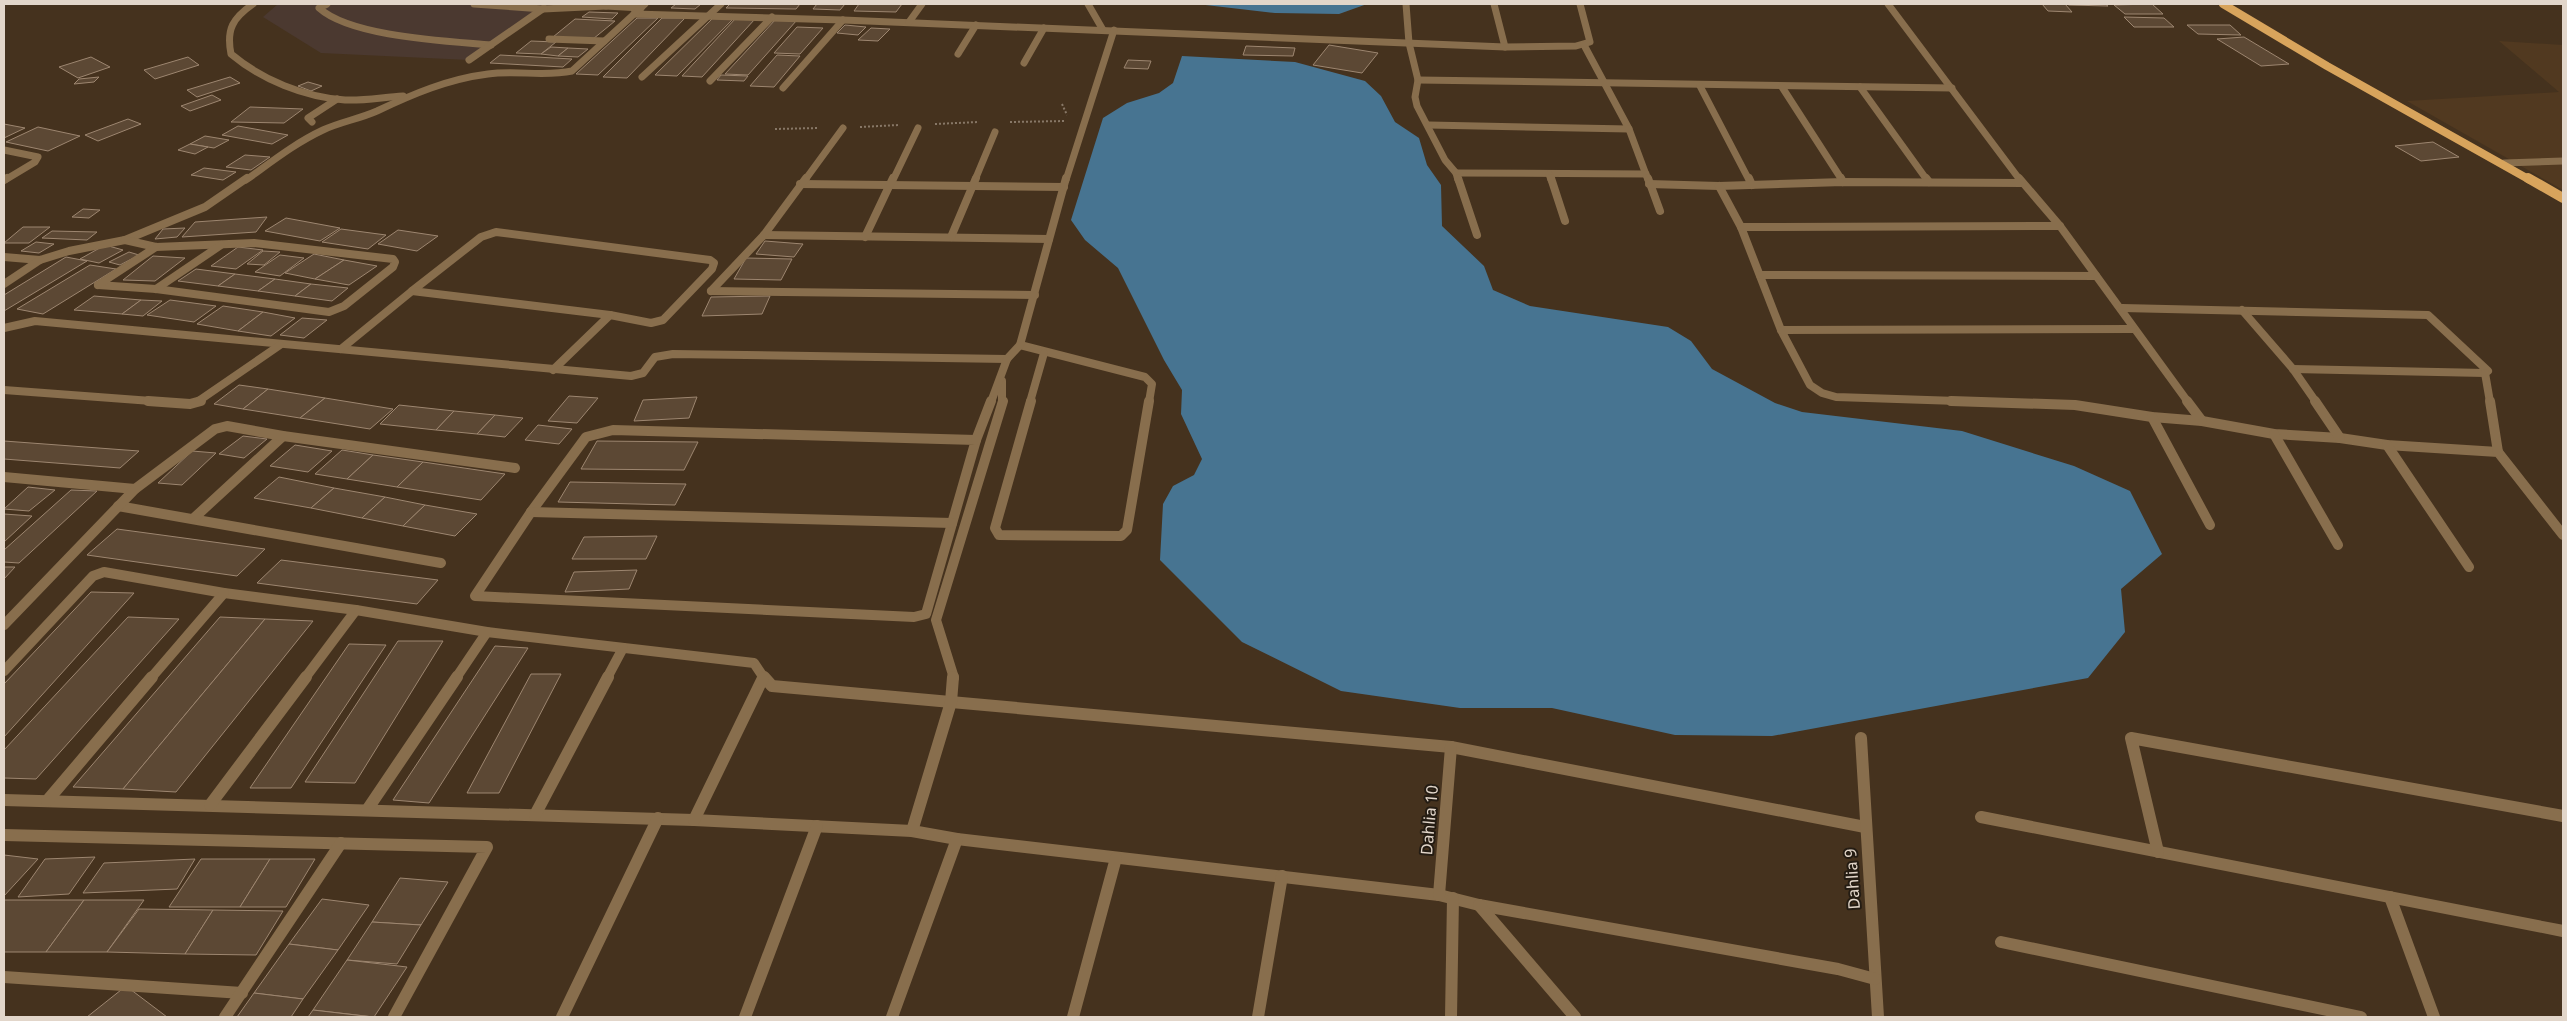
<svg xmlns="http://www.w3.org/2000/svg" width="2567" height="1021" font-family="'Noto Sans',sans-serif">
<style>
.built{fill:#513920}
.education{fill:#4b3930}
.water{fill:#477491}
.building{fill:#5c4834;stroke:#9d8670}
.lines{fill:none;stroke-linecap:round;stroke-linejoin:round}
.path{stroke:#887867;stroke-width:2;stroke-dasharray:2 2;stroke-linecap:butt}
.service-far2{stroke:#886e4d;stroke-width:7}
.service-far1{stroke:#886e4d;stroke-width:8}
.service{stroke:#886e4d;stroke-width:10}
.minor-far3{stroke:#886e4d;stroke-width:7}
.minor-far2{stroke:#886e4d;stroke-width:8}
.minor-far1{stroke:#886e4d;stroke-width:10}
.minor{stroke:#886e4d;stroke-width:12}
.primary-far1{stroke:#d8a45c;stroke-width:8}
.primary{stroke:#d8a45c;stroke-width:10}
.labels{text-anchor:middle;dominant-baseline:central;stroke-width:4;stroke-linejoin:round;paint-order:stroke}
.near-street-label{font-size:16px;fill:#e2d6ca;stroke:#241c13}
</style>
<rect width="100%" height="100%" fill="#45321e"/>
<path class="built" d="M2499,41l64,4v145l-156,-89 152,-9z"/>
<path class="education" d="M278,4h273l-82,56 -148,-7 -58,-36z"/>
<g class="water">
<path d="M1197,4h170l-28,10 -64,-1z"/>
<path d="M1182,56l113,6 70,19 16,15 14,26 24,16 8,27 14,20 1,41 42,40 9,24 37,16 138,21 23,14 21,28 63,34 27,9 160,19 112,35 56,25 32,63 -41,35 4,43 -37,46 -316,58 -97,-1 -123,-27h-92l-119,-17 -99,-49 -82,-82 3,-56 10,-18 21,-11 8,-16 -21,-45 1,-24 -18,-30 -46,-92 -33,-28 -14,-20 32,-102 24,-15 32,-10 14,-10z"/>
</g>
<g class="building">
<path d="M676,4h25l-6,5 -24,-1z"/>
<path d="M730,4h70l-4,5 -70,-1z"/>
<path d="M817,4h28l-5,6 -27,-1z"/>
<path d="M859,4h43l-6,8 -42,-1z"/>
<path d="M2042,4h23l7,8 -24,-1z"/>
<path d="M2067,4h38l3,2 -39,-1z"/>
<path d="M2152,4l11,10h-38l-11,-9z"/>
<path d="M589,12l29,1 -6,6 -30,-2z"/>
<path d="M714,17l20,1 -57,58 -22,-1z"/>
<path d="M2124,17l40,1 10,9h-40z"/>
<path d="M637,18h21l-60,57 -22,-1z"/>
<path d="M662,18h23l-58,60 -24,-1z"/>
<path d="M736,18l19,1 -53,58 -20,-1z"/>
<path d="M575,19l40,2 -22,18 -40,-2z"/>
<path d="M776,19l21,1 -49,55 -23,-1z"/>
<path d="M845,25l21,2 -8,8 -21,-2z"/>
<path d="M2187,25h43l11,10 -43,-1z"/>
<path d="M797,27l26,1 -23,26 -26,-1z"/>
<path d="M871,28l19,1 -12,12 -20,-1z"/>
<path d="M2244,37l45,27 -28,2 -44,-27z"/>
<path d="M531,41l25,1 -15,12 -25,-1z"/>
<path d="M1329,45l49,8 -16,20 -49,-8z"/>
<path d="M1246,46l49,2 -2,8 -50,-1z"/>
<path d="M551,47l17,1 -10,8 -17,-2z"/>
<path d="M568,48l20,1 -10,8 -20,-1z"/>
<path d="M500,55l72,4 -9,8 -73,-4z"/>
<path d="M777,55l23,1 -26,31 -24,-1z"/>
<path d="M91,57l19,10 -32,11 -19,-11z"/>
<path d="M188,57l11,8 -44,14 -11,-9z"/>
<path d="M1128,60l23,1 -3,8 -24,-1z"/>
<path d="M721,75l27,1 -4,5 -27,-1z"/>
<path d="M99,77l-5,5 -20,2 5,-5z"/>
<path d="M230,77l10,6 -43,14 -10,-7z"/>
<path d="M308,82l14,4 -11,5 -13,-5z"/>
<path d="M212,95l9,5 -31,11 -9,-5z"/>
<path d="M250,107l53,2 -19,14 -53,-1z"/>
<path d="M128,119l13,5 -43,17 -13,-6z"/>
<path d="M4,124l21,4 -21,10z"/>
<path d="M238,126l50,9 -16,9 -50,-9z"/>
<path d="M38,127l42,9 -32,15 -42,-9z"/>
<path d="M205,136l24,4 -15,8 -24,-4z"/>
<path d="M2433,142l26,15 -38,4 -26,-15z"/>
<path d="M190,144l18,3 -13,7 -17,-4z"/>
<path d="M245,155l25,2 -19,13 -25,-3z"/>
<path d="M204,168l32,4 -13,8 -32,-5z"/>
<path d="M83,209l17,1 -11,8 -17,-1z"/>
<path d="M267,217l-11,15 -74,5 13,-15z"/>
<path d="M286,218l54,10 -20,13 -55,-10z"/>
<path d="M23,227h27l-21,16h-25z"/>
<path d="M185,228l-8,9 -22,2 8,-10z"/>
<path d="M341,229l45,6 -18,14 -46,-7z"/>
<path d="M398,230l40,6 -21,15 -39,-7z"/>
<path d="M52,231l45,1 -10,8 -45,-2z"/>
<path d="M765,241l38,3 -9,13 -38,-3z"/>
<path d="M36,242l18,2 -15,9 -18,-2z"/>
<path d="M105,245l18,5 -24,13 -19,-4z"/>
<path d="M238,247l25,3 -27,19 -25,-3z"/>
<path d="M263,251l17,1 -16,13 -17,-1z"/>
<path d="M129,252l10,3 -19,10 -11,-3z"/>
<path d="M314,254l30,6 -29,19 -30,-6z"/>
<path d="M280,255l24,3 -24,18 -25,-4z"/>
<path d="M153,256l32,2 -30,23 -32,-1z"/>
<path d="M66,257l21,4 -83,50v-16z"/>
<path d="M746,258l46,1 -11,21 -47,-1z"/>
<path d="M344,260l33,6 -28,19 -34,-6z"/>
<path d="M90,265l26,4 -73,45 -26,-5z"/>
<path d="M196,269l39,5 -17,12 -40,-5z"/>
<path d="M235,274l40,5 -17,12 -40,-5z"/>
<path d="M275,279l36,5 -16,12 -37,-5z"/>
<path d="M311,284l37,4 -16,13 -37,-5z"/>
<path d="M94,296l47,4 -19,14 -48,-4z"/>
<path d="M770,296l-8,18 -60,2 9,-19z"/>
<path d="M141,300l21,1 -19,15 -21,-2z"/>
<path d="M170,300l46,6 -22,16 -47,-7z"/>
<path d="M223,306l40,6 -25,19 -41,-7z"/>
<path d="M263,312l32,6 -24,18 -33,-5z"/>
<path d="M302,318l25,2 -23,18 -24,-3z"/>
<path d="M239,385l29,4 -25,20 -29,-5z"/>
<path d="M268,389l57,9 -25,20 -57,-9z"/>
<path d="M569,396l29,2 -21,25 -29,-2z"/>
<path d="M697,397l-8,21 -55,3 9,-21z"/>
<path d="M325,398l68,11 -23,20 -70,-11z"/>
<path d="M399,405l55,6 -18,19 -56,-6z"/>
<path d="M454,411l41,4 -18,19 -41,-4z"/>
<path d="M495,415l28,3 -18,19 -28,-3z"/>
<path d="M538,425l34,4 -13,15 -34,-4z"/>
<path d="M243,436l24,3 -23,19 -25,-4z"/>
<path d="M4,441l135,10 -19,17 -116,-9z"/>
<path d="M597,441l101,1 -14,28 -103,-1z"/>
<path d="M295,445l37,6 -24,21 -38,-6z"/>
<path d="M342,450l31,5 -26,24 -32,-5z"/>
<path d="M192,451l24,2 -34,32 -24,-2z"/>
<path d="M373,455l50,7 -26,25 -50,-8z"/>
<path d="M423,462l82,12 -24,26 -84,-13z"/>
<path d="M279,477l55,11 -23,20 -57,-10z"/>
<path d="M570,482l116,2 -11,21 -117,-3z"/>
<path d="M28,487l27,3 -26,21 -25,-2z"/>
<path d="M334,488l51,9 -23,21 -51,-10z"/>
<path d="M71,490l26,1 -78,72 -15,-1v-12z"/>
<path d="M385,497l40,8 -22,21 -41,-8z"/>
<path d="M425,505l52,9 -22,22 -52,-10z"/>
<path d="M4,514l28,2 -28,26z"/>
<path d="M117,529l148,20 -28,27 -150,-21z"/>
<path d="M657,536l-11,23h-74l12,-22z"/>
<path d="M281,560l157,20 -21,24 -160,-21z"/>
<path d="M4,567h11l-11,12z"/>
<path d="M637,570l-8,19 -64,3 9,-20z"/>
<path d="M91,592l43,1 -130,144v-53z"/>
<path d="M128,617l51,2 -143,160 -32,-1v-28z"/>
<path d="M220,617l45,2 -142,170 -50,-2z"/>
<path d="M265,619l48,2 -137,171 -53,-3z"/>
<path d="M398,641h45l-88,142 -50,-1z"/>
<path d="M349,644l37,1 -95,143h-41z"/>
<path d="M495,646l33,2 -99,155 -36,-3z"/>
<path d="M531,674h30l-62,119h-32z"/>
<path d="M4,855l34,4 -34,37z"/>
<path d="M95,857l-26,37 -51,3 27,-38z"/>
<path d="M195,859l-18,30 -94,4 21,-30z"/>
<path d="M201,859h69l-30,48h-71z"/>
<path d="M270,859h45l-29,48h-46z"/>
<path d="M400,878l48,4 -27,43 -49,-3z"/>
<path d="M322,899l47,6 -31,45 -49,-6z"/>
<path d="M4,900h80l-38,52h-42z"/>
<path d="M84,900h60l-37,52h-61z"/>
<path d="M139,909l74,1 -28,44 -78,-2z"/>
<path d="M213,910l70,1 -27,44 -71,-1z"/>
<path d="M372,922l49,3 -24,39 -50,-4z"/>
<path d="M289,944l49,6 -35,49 -49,-6z"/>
<path d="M347,960l60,7 -33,50 -61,-7z"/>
<path d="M126,986l41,31h-80z"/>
<path d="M254,993l49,6 -12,18h-54z"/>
<path d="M313,1010l60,7h-65z"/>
</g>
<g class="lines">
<g class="path">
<path d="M1062,104l5,11"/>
<path d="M1010,122l56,-1"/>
<path d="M935,124l44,-2"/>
<path d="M860,127l39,-2"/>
<path d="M775,129l44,-1"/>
</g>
<g class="service-far2">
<path d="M327,4l-8,4c32,29 128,33 172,37"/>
<path d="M474,4l69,5 63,-3"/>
<path d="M469,60l75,-52"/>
<path d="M2504,163l59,-2"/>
</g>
<g class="service-far1">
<path d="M1020,345l125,32 7,7 -3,18"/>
<path d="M1030,402l14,-49"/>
</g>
<path class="service" d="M1031,401l-36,127 4,7 122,1 6,-6 22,-129"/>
<g class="minor-far3">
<path d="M253,4c-20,14 -27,25 -22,50 31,26 73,43 114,46 19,1 39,-3 58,-4"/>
<path d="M1088,4l15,26"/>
<path d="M1406,4l3,39 9,37 -3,17 2,9 28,54 11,13 2,7"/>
<path d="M1494,4l11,43"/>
<path d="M1888,4l132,176"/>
<path d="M606,6l35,2"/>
<path d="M634,14l209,6 662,27 71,-1 14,-4 -10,-38"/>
<path d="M909,22l13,-18"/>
<path d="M549,39l55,2"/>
<path d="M1584,45l45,84 19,51"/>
<path d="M958,54l18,-29"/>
<path d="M1024,63l20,-35"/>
<path d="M642,77l79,-73"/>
<path d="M1418,80l534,8"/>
<path d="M710,81l62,-64"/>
<path d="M1700,86l49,94"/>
<path d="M1782,87l60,93"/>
<path d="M1860,87l67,93"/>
<path d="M783,88l60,-68"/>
<path d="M312,122l-4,-4 29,-19"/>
<path d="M1429,125l200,4"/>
<path d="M4,150l34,7 -3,5 -30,18"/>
<path d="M1456,173l190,1"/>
<path d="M1549,174l2,6"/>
<path d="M246,180c24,-17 49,-37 77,-50 17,-8 36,-11 54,-19 36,-17 71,-32 111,-37 28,-4 57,3 84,-3l73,-67"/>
<path d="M805,180l38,-52"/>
<path d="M893,180l25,-52"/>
<path d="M975,180l20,-48"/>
<path d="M1066,180l48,-150"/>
</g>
<g class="minor-far2">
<path d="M1458,178l19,57"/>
<path d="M1551,178l14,43"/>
<path d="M1648,178l12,33"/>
<path d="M1749,178l3,7"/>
<path d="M1841,178l2,4"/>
<path d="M1926,178l3,4"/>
<path d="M2019,178l41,48 128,176"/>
<path d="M4,180l3,-2"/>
<path d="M800,184l264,3"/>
<path d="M1649,184l70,2 124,-4 179,1"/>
<path d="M1719,186l22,41 40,103 29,55 12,8 14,4 152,5"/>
<path d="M1741,227l319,-1"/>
<path d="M764,235l285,4"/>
<path d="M865,237l28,-59"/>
<path d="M951,237l25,-59"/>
<path d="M4,257l36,3 29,-9 56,-11 80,-33 42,-29"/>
<path d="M1760,275l336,1"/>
<path d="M4,284l36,-24"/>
<path d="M98,285l58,4 173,23 15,-6 49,-39 2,-5 -2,-3 -139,-16 -98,4 -31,-7"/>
<path d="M98,285l58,-38"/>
<path d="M156,289l65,-44"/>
<path d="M412,291l69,-54 15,-5 214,28 4,3 -2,6 -49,51 -12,3 -41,-8"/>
<path d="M711,291l324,4"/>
<path d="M711,291l53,-56 42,-57"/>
<path d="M2122,308l306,7 60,56 -3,2 -192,-4"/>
<path d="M2242,310l51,59 23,33"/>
<path d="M4,328l31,-7 596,55 12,-3 12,-16 18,-3 334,5"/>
<path d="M1781,330l352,-1"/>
<path d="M341,349l71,-58 198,24 -57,55"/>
<path d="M2485,373l5,29"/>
<path d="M1002,381v21"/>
<path d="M4,390l161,12"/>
<path d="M197,402l83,-57"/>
<path d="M991,402l16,-43 13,-14 46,-167"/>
</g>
<g class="minor-far1">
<path d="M148,401l42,3 11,-3"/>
<path d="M1951,401l124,4 77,12 50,4 72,13 66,4 47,7 111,7 65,83"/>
<path d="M2187,401l15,20"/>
<path d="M2315,401l25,37"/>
<path d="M2490,401l8,51"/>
<path d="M2152,417l58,108"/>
<path d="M613,430l363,10 -50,174 -12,3 -439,-21 56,-84 55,-75z"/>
<path d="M2274,434l64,111"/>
<path d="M976,440l15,-39"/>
<path d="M2387,445l82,122"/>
<path d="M4,477l131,12"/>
<path d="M118,506l323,57"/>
<path d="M531,512l421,11"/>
<path d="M194,518l89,-82"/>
<path d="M4,625l131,-136 80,-60 12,-3 56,10 232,32"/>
<path d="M4,671l89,-95 11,-4 120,21 132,17 131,22 267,31 10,15"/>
<path d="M151,678l73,-85"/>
<path d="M305,678l51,-68"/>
<path d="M456,678l31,-46"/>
<path d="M607,678l16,-30"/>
<path d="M954,678l-18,-58 67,-219"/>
</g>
<g class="minor">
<path d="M764,677l8,9 679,61 414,80"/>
<path d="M1861,738l17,279"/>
<path d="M4,800l690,20 218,11 45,8 482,56 40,10 359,64 37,10"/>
<path d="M47,801l105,-124"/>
<path d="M210,805l96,-128"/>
<path d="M367,810l90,-133"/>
<path d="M535,815l73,-138"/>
<path d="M1981,817l582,114"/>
<path d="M694,820l69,-142"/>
<path d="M912,831l39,-129 2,-25"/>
<path d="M4,835l483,12 -93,170"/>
<path d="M2158,852l-27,-114 432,78"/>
<path d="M1439,895l12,-148"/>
<path d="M2390,897l44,120"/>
<path d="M1479,905l96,112"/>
<path d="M2001,942l360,75"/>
<path d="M4,977l238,16"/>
<path d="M225,1017l116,-174"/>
<path d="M562,1017l96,-199"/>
<path d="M745,1017l72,-191"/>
<path d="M892,1017l65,-178"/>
<path d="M1073,1017l43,-159"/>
<path d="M1258,1017l24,-141"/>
<path d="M1451,1017l2,-119"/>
</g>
<path class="primary-far1" d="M2223,4l104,62 203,114"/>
<path class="primary" d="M2528,178l35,20"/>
</g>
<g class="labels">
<g class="near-street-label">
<text transform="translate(1429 820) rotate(-85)">Dahlia 10</text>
<text transform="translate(1852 879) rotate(-94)">Dahlia 9</text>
</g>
</g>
<rect width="2567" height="1021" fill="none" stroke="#e2d6ca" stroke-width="10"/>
</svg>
